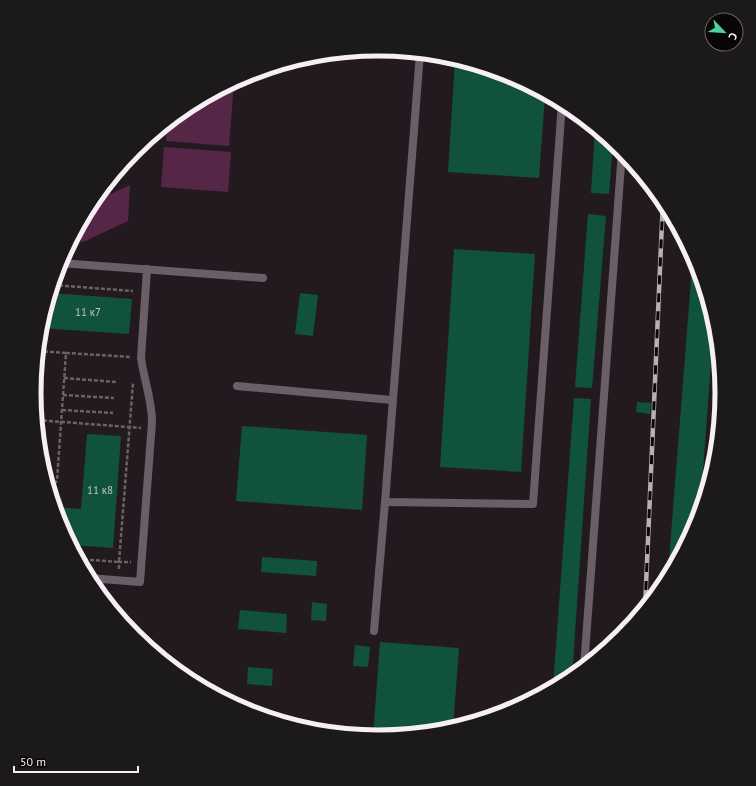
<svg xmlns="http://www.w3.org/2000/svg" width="756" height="786" font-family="'PT Sans',sans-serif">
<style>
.green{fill:#562646}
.building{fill:#11533a}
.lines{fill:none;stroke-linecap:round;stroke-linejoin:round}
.path{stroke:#6a6267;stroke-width:2.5;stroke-dasharray:4 2;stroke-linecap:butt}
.lane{stroke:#6a5f66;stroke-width:8}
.rail-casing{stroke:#b7b0b5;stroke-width:4.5}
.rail{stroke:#090608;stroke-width:3;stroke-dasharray:9;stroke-linecap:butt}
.labels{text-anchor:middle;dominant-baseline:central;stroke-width:3;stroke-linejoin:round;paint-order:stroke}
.number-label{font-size:11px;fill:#bdc9c6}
.rim{fill:none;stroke:#f6f0f4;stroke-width:5}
</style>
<rect width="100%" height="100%" fill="#231a1f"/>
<g class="green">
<path d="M234,82l-5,64 -63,-5 1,-18 20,-16z"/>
<path d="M164,147l67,5 -3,40 -67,-5z"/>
<path d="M130,185l-2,36 -47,22 3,-26 7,-14z"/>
</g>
<g class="building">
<path d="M455,59l55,16 35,19 -6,84 -91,-6z"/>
<path d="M595,129l18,14 -4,51 -18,-1z"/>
<path d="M588,214l18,2 -14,172 -17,-1z"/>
<path d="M454,249l81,5 -14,218 -81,-5z"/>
<path d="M693,255l3,7 18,61 -14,188 -4,14 -26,48h-2z"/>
<path d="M51,293l81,6 -3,35 -89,-6z"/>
<path d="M300,293l18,2 -5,41 -18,-2z"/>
<path d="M574,398l17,1 -19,278 -19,10z"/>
<path d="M637,402l14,1 -1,11 -14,-2z"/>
<path d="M242,426l125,9 -5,75 -126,-9z"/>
<path d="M87,434l34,2 -8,112 -42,-3 -11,-21 -5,-17 26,2z"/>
<path d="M262,557l55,4 -1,15 -55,-4z"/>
<path d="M312,602l15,2 -1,17 -15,-1z"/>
<path d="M240,610l47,4 -1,19 -48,-4z"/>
<path d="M380,642l79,6 -6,80 -8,2 -67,7 -5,-1z"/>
<path d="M355,645l15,2 -2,20 -15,-1z"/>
<path d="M248,667l25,2 -1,17 -25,-2z"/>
<path d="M349,727l15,1 -1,8 -14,-2z"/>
</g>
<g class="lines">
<g class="path">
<path d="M53,285l80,6"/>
<path d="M38,351l28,2"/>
<path d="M64,378l52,4"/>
<path d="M63,395l51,3"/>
<path d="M62,410l51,3"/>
<path d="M37,420l104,8"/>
<path d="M49,486c4,0 6,-1 8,-6l9,-127 64,4"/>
<path d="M78,559l41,3 14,-179"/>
<path d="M119,569v-7h12"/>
</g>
<g class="lane">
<path d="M420,53l-35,449 148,2 29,-401"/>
<path d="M60,263l203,15"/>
<path d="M237,386l155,14"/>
<path d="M712,472l8,-103"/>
<path d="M89,578l51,4 12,-160c0,-22 -8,-42 -11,-64l6,-89"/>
<path d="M374,631l11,-129"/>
<path d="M584,667l38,-516"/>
</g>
<g class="rail-casing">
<path id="rail" d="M645,608l18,-408"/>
</g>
<use href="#rail" class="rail"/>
</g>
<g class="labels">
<g class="number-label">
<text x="88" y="312">11 к7</text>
<text x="100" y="490">11 к8</text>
</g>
</g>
<path d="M0 0H756V786H0ZM41 393a337 337 0 1 1 674 0a337 337 0 1 1-674 0Z" fill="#1c191b" fill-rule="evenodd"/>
<path class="rim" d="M41 393a337 337 0 1 1 674 0a337 337 0 1 1-674 0Z"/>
<g transform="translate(724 32) rotate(115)"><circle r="19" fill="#090608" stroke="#686466"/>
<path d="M0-3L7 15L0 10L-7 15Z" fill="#4ad49c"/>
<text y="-6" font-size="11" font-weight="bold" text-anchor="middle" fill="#f6f0f4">С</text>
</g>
<path d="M14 766v6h124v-6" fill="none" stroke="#f6f0f4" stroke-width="2"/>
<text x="20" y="766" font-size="12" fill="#f6f0f4" stroke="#090608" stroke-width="3" paint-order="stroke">50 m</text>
</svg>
